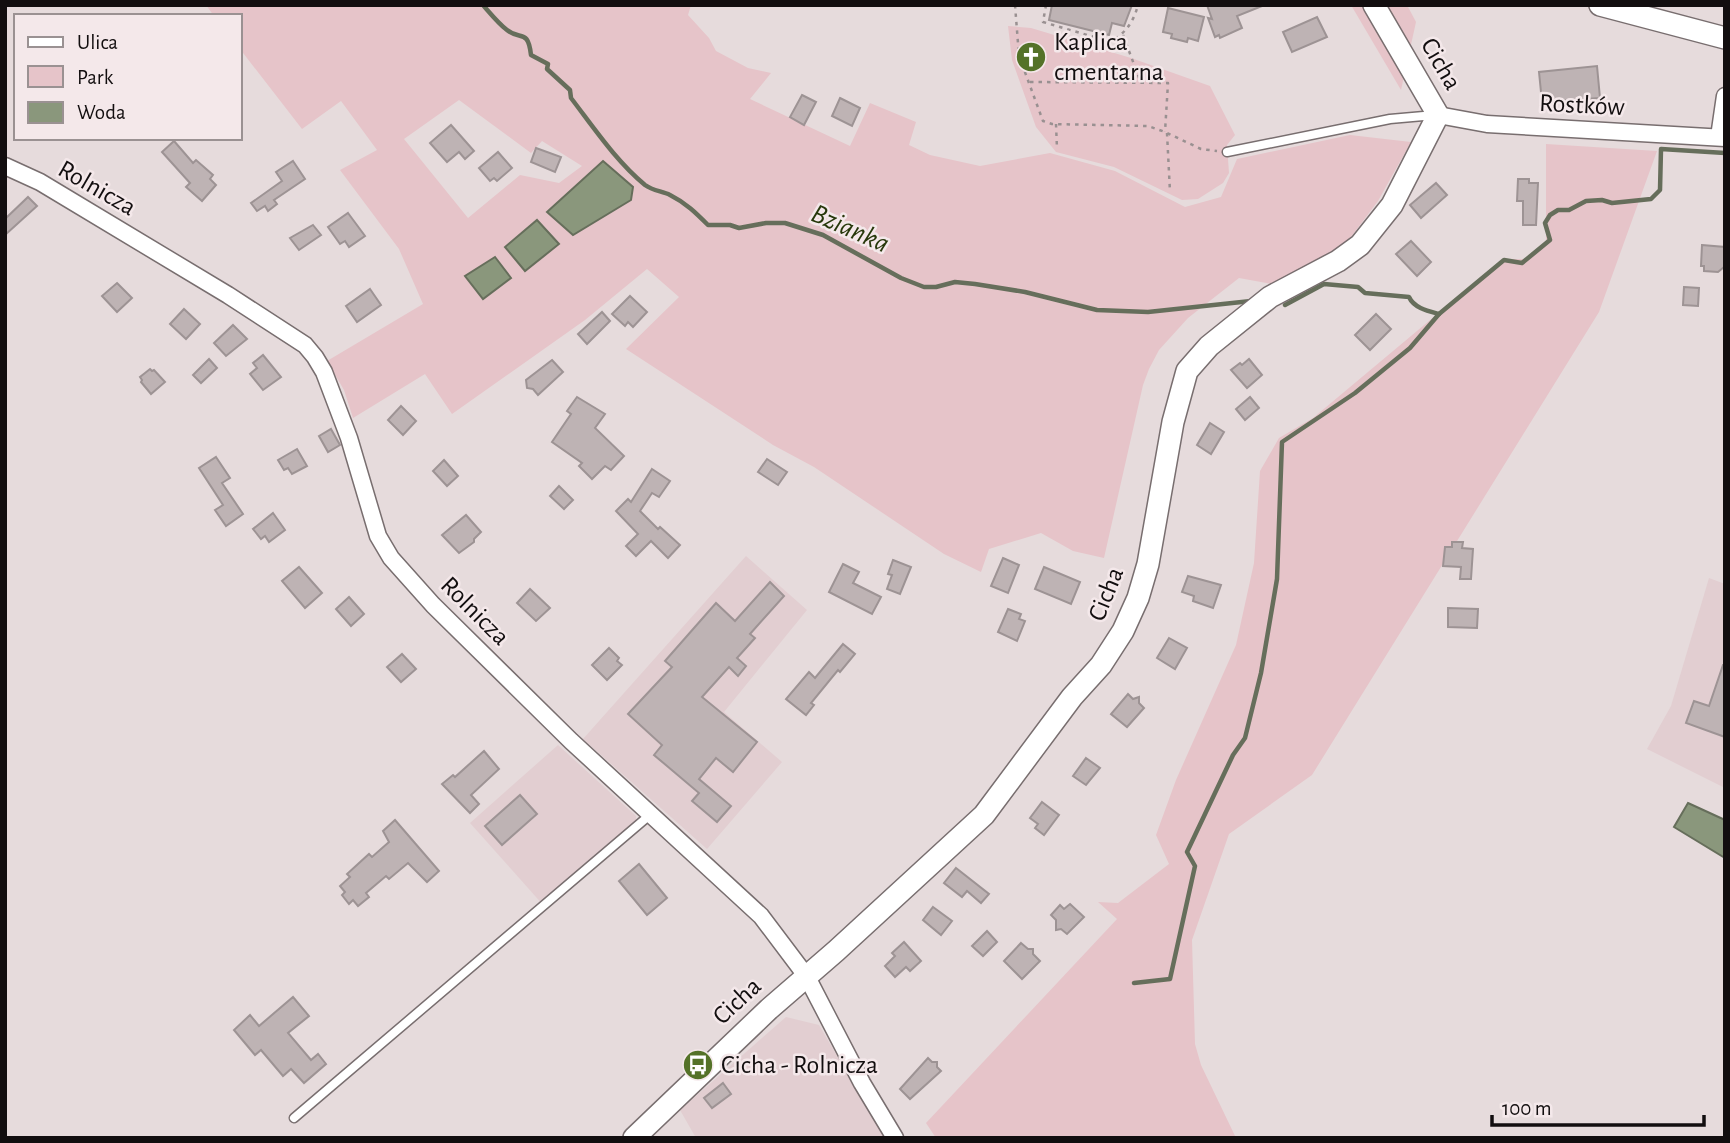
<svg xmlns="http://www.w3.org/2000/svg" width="1730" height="1143" font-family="'Alegreya Sans',sans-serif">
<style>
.built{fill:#e2ced1}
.green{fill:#e6c4c9;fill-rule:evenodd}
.water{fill:#8a977c;stroke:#666e5b;stroke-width:2}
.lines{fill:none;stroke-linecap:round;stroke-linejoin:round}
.stream{stroke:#666e5b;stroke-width:4.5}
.building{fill:#beb3b4;stroke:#9d9394;stroke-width:2}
.service-casing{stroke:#786e6f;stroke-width:11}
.minor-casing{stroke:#786e6f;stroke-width:19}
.tertiary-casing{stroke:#786e6f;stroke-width:24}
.path{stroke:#999091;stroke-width:2.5;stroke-dasharray:3.5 5;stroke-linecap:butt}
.service{stroke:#fff;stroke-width:8}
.minor{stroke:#fff;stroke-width:16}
.tertiary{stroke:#fff;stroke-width:21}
.labels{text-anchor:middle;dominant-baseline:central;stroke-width:5;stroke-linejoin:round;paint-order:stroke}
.poi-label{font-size:26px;fill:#120e0f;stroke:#f4e8ea;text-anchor:start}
.street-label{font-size:26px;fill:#120e0f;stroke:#f4e8ea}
.water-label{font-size:28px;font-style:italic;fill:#27380b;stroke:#f4e8ea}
</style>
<rect width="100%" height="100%" fill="#e6dbdc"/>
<g class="built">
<path d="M746,556l61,54 -83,102 58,50 -75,87 -124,-110z"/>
<path d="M1709,578l16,6v204l-78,-39 24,-43z"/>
<path d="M558,745l78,71v11l-92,79 -74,-83z"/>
<path d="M786,1017l33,8 66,113h-189l-16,-28z"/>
</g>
<g class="green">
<path d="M206,5h485l-3,10 21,23 7,13 32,17 23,5 -21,26 100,47 20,-43 46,19 -7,23 21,10 50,11 70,-13 65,18 70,36 36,-10 16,-38 113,-24 61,7 -33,59 -30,40 -27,17 -49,26 -33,-6 -51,40 -29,32 -10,19 -6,16 -39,173 -31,-7 -32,-18 -52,16 -8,23 -37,-18 -130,-87 -41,-22 -147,-96 53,-52 -32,-28 -62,51 -133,94 -27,-40 -72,44 -9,-28 -17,-29 96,-57 -24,-55 -59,-79 37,-20 -36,-49 -39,28 -62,-80v-33h-26zM459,100l72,53 11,-12 40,25 -23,17 -39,-8 -52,43 -64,-79z"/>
<path d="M1351,5h56l9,17 -15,68z"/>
<path d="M1008,26l23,2 100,30 79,28 25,49 -8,10 2,28 -6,10 -25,16 -16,1 -68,-33 -58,-15 -20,-25 -24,-67z"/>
<path d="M1546,144l111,7 -58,161 -287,463 -83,59 -37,106 3,104 6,21 35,73h-300l-10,-15 191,-204 -19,-17 20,1 51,-39 -13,-29 20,-55 60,-135 18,-82 6,-92 19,-33 34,-20 190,-159h23l20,-16z"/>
</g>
<g class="water">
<path d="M603,161l30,26 -2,13 -58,35 -26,-23z"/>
<path d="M537,220l22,24 -34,27 -20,-24z"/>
<path d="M495,257l16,21 -28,21 -18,-23z"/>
<path d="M1688,803l37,17v38l-51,-31z"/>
</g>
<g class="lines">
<g class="stream">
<path d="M483,5c7,8 15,18 24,25 13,11 21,-2 24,25l17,9 -1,5 23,21 1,8c23,30 45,63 74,87 8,6 17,6 25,10 16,8 26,18 38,30h22l9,3 27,-5h19l38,12 78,43 23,9h12l19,-5 20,2 50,8 72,18 51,2 103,-11"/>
<path d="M1285,305l39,-21 34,3 7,6 44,4c5,11 19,14 30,17l65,-54 18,3 28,-23 -5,-17 5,-8 8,-5h11l17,-9 16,-1 10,3 39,-4 9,-9 1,-41 64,4"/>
<path d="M1134,983l36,-4 25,-113 -8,-14 46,-97 12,-17 16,-65 16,-94 5,-137 73,-49 55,-45 29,-34"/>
</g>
</g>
<g class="building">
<path d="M1052,5h80l-8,21 -12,-3 -3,12 -60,-15z"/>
<path d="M1207,5h55v1l-25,10 5,12 -22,10 -1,-3 -4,2 -7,-19 4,1z"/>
<path d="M1168,8l36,9 -6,24 -10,-3 -1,4 -16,-4 1,-4 -9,-2z"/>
<path d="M1317,17l10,20 -35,15 -9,-20z"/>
<path d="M1597,66l3,32 -58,4 -3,-30z"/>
<path d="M802,95l14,7 -12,23 -14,-8z"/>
<path d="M840,98l20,10 -8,18 -20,-10z"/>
<path d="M451,125l23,26 -9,8 -6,-7 -12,10 -17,-19z"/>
<path d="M174,141l19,22 3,-3 17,15 -3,4 6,6 -14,16 -16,-14 4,-4 -28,-31z"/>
<path d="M536,148l25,9 -6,15 -24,-10z"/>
<path d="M498,152l14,16 -15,13 -3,-3 -4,3 -11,-13z"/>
<path d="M293,161l12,18 -31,21 3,4 -9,7 -3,-5 -8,5 -6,-8 31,-22 -6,-9z"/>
<path d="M1518,179h11v4h9l-2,42h-13v-24h-6z"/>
<path d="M1436,183l11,12 -26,23 -11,-13z"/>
<path d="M28,197l9,9 -32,29v-16z"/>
<path d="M348,213l17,23 -16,11 -4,-6 -5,3 -12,-17z"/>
<path d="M313,225l8,10 -22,15 -9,-12z"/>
<path d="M1411,241l20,21 -14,14 -21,-22z"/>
<path d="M1702,245l23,2 -1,20 -6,5 -14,-1v-5h-3z"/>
<path d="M117,283l15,15 -15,14 -15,-16z"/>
<path d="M1684,287l15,1 -1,18 -15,-1z"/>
<path d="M370,289l11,16 -24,17 -11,-16z"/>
<path d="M630,296l17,16 -14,15 -5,-5 -3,4 -13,-12z"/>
<path d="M184,309l16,15 -14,15 -16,-15z"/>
<path d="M602,312l8,9 -23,23 -9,-10z"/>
<path d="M1376,314l15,15 -21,21 -15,-15z"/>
<path d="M233,325l14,14 -21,17 -12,-13z"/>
<path d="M263,355l18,22 -18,13 -13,-16 7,-6 -4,-5z"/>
<path d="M209,359l8,9 -16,15 -8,-8z"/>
<path d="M1249,359l13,16 -15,13 -16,-18 9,-7 2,2z"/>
<path d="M552,360l11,12 -25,23 -5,-6 -6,-1 -1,-8z"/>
<path d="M150,369l2,2 2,-1 11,12 -14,12 -10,-12 1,-2 -2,-3z"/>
<path d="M577,397l28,17 -10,14 29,28 -13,14 -6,-4 -13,13 -13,-13 3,-3 -30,-21 19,-28 -4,-3z"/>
<path d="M1250,397l9,11 -14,12 -9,-11z"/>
<path d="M401,406l15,15 -13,14 -15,-15z"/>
<path d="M1210,423l14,9 -13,22 -14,-9z"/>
<path d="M331,429l9,16 -12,7 -9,-16z"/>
<path d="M297,449l10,17 -15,8 -4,-6 -4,2 -6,-10z"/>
<path d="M216,457l14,21 -8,5 21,31 -17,12 -11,-16 8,-5 -24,-37z"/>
<path d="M767,459l20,13 -9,13 -20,-13z"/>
<path d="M444,460l14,16 -11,10 -14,-15z"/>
<path d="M652,469l18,12 -11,16 -7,-4 -12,18 18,18 2,-2 20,18 -12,13 -17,-17 -15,15 -10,-10 12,-12 -22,-23 12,-12 3,3z"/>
<path d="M559,486l14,14 -9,9 -14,-13z"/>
<path d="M273,513l12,17 -16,12 -4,-6 -4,3 -8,-10z"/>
<path d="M466,515l15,17 -7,7v3l-15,11 -17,-18z"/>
<path d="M1452,542h11l-1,6 11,1 -2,30h-11l1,-12 -18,-1 2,-19h7z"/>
<path d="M1003,558l16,7 -11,28 -17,-7z"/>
<path d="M893,560l18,7 -11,27 -13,-5 5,-14 -4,-1z"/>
<path d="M843,564l16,8 -6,11 28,14 -9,17 -43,-22z"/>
<path d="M299,567l23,26 -17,15 -23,-27z"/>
<path d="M1044,567l36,15 -9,22 -36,-15z"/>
<path d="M1188,576l33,9 -8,23 -20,-7 1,-5 -12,-4z"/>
<path d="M770,582l14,14 -34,38 5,4 -18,20 9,8 -8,10 -9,-9 -27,30 55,45 -24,30 -17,-14 -17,21 32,27 -14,16 -25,-21 7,-8 -45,-38 8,-10 -34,-31 44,-47 -7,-6 51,-58 19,18z"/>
<path d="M530,589l20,19 -14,13 -19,-18z"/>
<path d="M349,597l15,17 -13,12 -15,-17z"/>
<path d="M1448,608l30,1 -1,19 -29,-1z"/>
<path d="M1008,609l13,5 -2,5 6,2 -8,20 -19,-9z"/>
<path d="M1169,638l18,10 -12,21 -18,-11z"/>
<path d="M843,644l12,10 -15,18 -2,-2 -27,33 3,2 -8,10 -20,-16 23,-27 6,6z"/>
<path d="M609,648l10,10 -2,3 5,4 -15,15 -15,-15z"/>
<path d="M402,654l14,15 -15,13 -14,-15z"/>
<path d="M1723,665h2v72l-39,-14 8,-22 15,5z"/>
<path d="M1128,694l5,5 6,-2v6l5,5 -17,19 -16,-13z"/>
<path d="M484,751l15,18 -28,26 8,9 -9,9 -28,-29 11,-9 2,2z"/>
<path d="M1086,758l14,10 -14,17 -13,-9z"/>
<path d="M520,795l17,19 -35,31 -17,-19z"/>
<path d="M1042,802l17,13 -15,20 -9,-7 3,-4 -8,-6z"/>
<path d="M395,820l44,51 -12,11 -19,-19 -19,16 -3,-3 -20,17 3,4 -11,9 -5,-6 -4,4 -7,-9 3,-3 -5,-6 10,-9 -3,-3 22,-20 3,3 17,-15 -6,-11z"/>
<path d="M639,864l28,34 -20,17 -28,-34z"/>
<path d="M956,868l33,26 -8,9 -14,-12 -5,6 -18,-14z"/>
<path d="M1070,904l14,13 -17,17 -6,-5 -5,1v-10l-5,-5 9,-10 4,4z"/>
<path d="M933,907l19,14 -11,14 -18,-15z"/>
<path d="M987,931l10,11 -14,14 -11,-10z"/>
<path d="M904,942l17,19 -11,10 -4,-4 -11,10 -10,-11 10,-10 -3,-3z"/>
<path d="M1021,943l7,6h5v5l7,7 -18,18 -18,-18z"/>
<path d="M293,997l16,19 -21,17 23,27 7,-6 8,10 -22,19 -13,-14 -8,7 -22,-26 -6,5 -21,-25 16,-15 9,11z"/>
<path d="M928,1058l4,4h5v5l4,4 -31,28 -10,-10z"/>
<path d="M723,1083l8,11 -19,14 -8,-10z"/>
</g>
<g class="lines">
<g class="service-casing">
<g id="service">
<path d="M1227,152l163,-33 45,-4"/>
<path d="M294,1118l357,-304"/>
</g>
</g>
<g class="minor-casing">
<g id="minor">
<path d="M1438,115l49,9 238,14"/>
<path d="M1719,137l6,-41"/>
<path d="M5,166l35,16 188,113 77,50 10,12 9,15 25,66 29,98 13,22 42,47 138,136 190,175 46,61 55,106 33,55"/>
</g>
</g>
<g class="tertiary-casing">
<g id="tertiary">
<path d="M1600,5l125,33"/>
<path d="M634,1138l135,-129 67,-58 148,-136 88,-118 29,-32 22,-34 15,-33 10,-34 25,-142 14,-51 22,-25 61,-49 68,-36 22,-16 32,-40 46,-90 -64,-110"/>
</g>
</g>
<g class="path">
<path d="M1015,5l4,51 24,65 9,3 96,2 17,6 36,17 16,2"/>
<path d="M1046,5l-3,17 68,20c15,-10 22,-19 27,-37"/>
<path d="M1123,35l18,48"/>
<path d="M1030,82l138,1 -3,49"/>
<path d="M1056,124l1,25"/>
<path d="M1167,133l3,59"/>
</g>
<use href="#service" class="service"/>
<use href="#minor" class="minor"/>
<use href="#tertiary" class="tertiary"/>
</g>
<defs>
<g id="church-disc" transform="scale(1.575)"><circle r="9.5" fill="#547228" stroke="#f4e8ea"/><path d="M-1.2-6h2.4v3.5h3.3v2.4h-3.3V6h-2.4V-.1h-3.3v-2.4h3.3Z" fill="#fff"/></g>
<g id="bus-disc" transform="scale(1.575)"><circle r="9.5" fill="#547228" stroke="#f4e8ea"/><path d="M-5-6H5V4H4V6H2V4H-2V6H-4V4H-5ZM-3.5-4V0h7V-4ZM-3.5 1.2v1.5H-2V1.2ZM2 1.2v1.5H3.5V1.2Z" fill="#fff"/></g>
</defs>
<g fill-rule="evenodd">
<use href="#church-disc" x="1031" y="57"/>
<use href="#bus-disc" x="698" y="1065"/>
</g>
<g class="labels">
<g class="poi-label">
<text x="1054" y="42">Kaplica<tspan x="1054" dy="30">cmentarna</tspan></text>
<text x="721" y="1065">Cicha - Rolnicza</text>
</g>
<g class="street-label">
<text transform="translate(1441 64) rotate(60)">Cicha</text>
<text transform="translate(1582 105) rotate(3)">Rostków</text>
<text transform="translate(97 188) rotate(30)">Rolnicza</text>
<text transform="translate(1106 594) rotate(-68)">Cicha</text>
<text transform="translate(475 611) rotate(45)">Rolnicza</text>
<text transform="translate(737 1001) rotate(-43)">Cicha</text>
</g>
<g class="water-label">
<text transform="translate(850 229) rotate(24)">Bzianka</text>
</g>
</g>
<rect width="1730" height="1143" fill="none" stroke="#120e0f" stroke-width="14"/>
<rect x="14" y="14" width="228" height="126" fill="#f4e8ea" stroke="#9a9192" stroke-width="2"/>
<rect x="28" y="37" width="35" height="10" fill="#ffffff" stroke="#9a9192" stroke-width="2"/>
<text x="77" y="49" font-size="21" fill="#120e0f">Ulica</text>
<rect x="28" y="66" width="35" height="21" fill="#e6c4c9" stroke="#9a9192" stroke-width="2"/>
<text x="77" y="84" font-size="21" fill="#120e0f">Park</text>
<rect x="28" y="102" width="35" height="21" fill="#8a977c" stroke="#9a9192" stroke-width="2"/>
<text x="77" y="119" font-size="21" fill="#120e0f">Woda</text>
<path d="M1492 1115v10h212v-10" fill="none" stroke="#120e0f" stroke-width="3.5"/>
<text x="1502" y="1115" font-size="21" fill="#120e0f" stroke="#f4e8ea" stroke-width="5" paint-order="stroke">100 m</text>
</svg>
